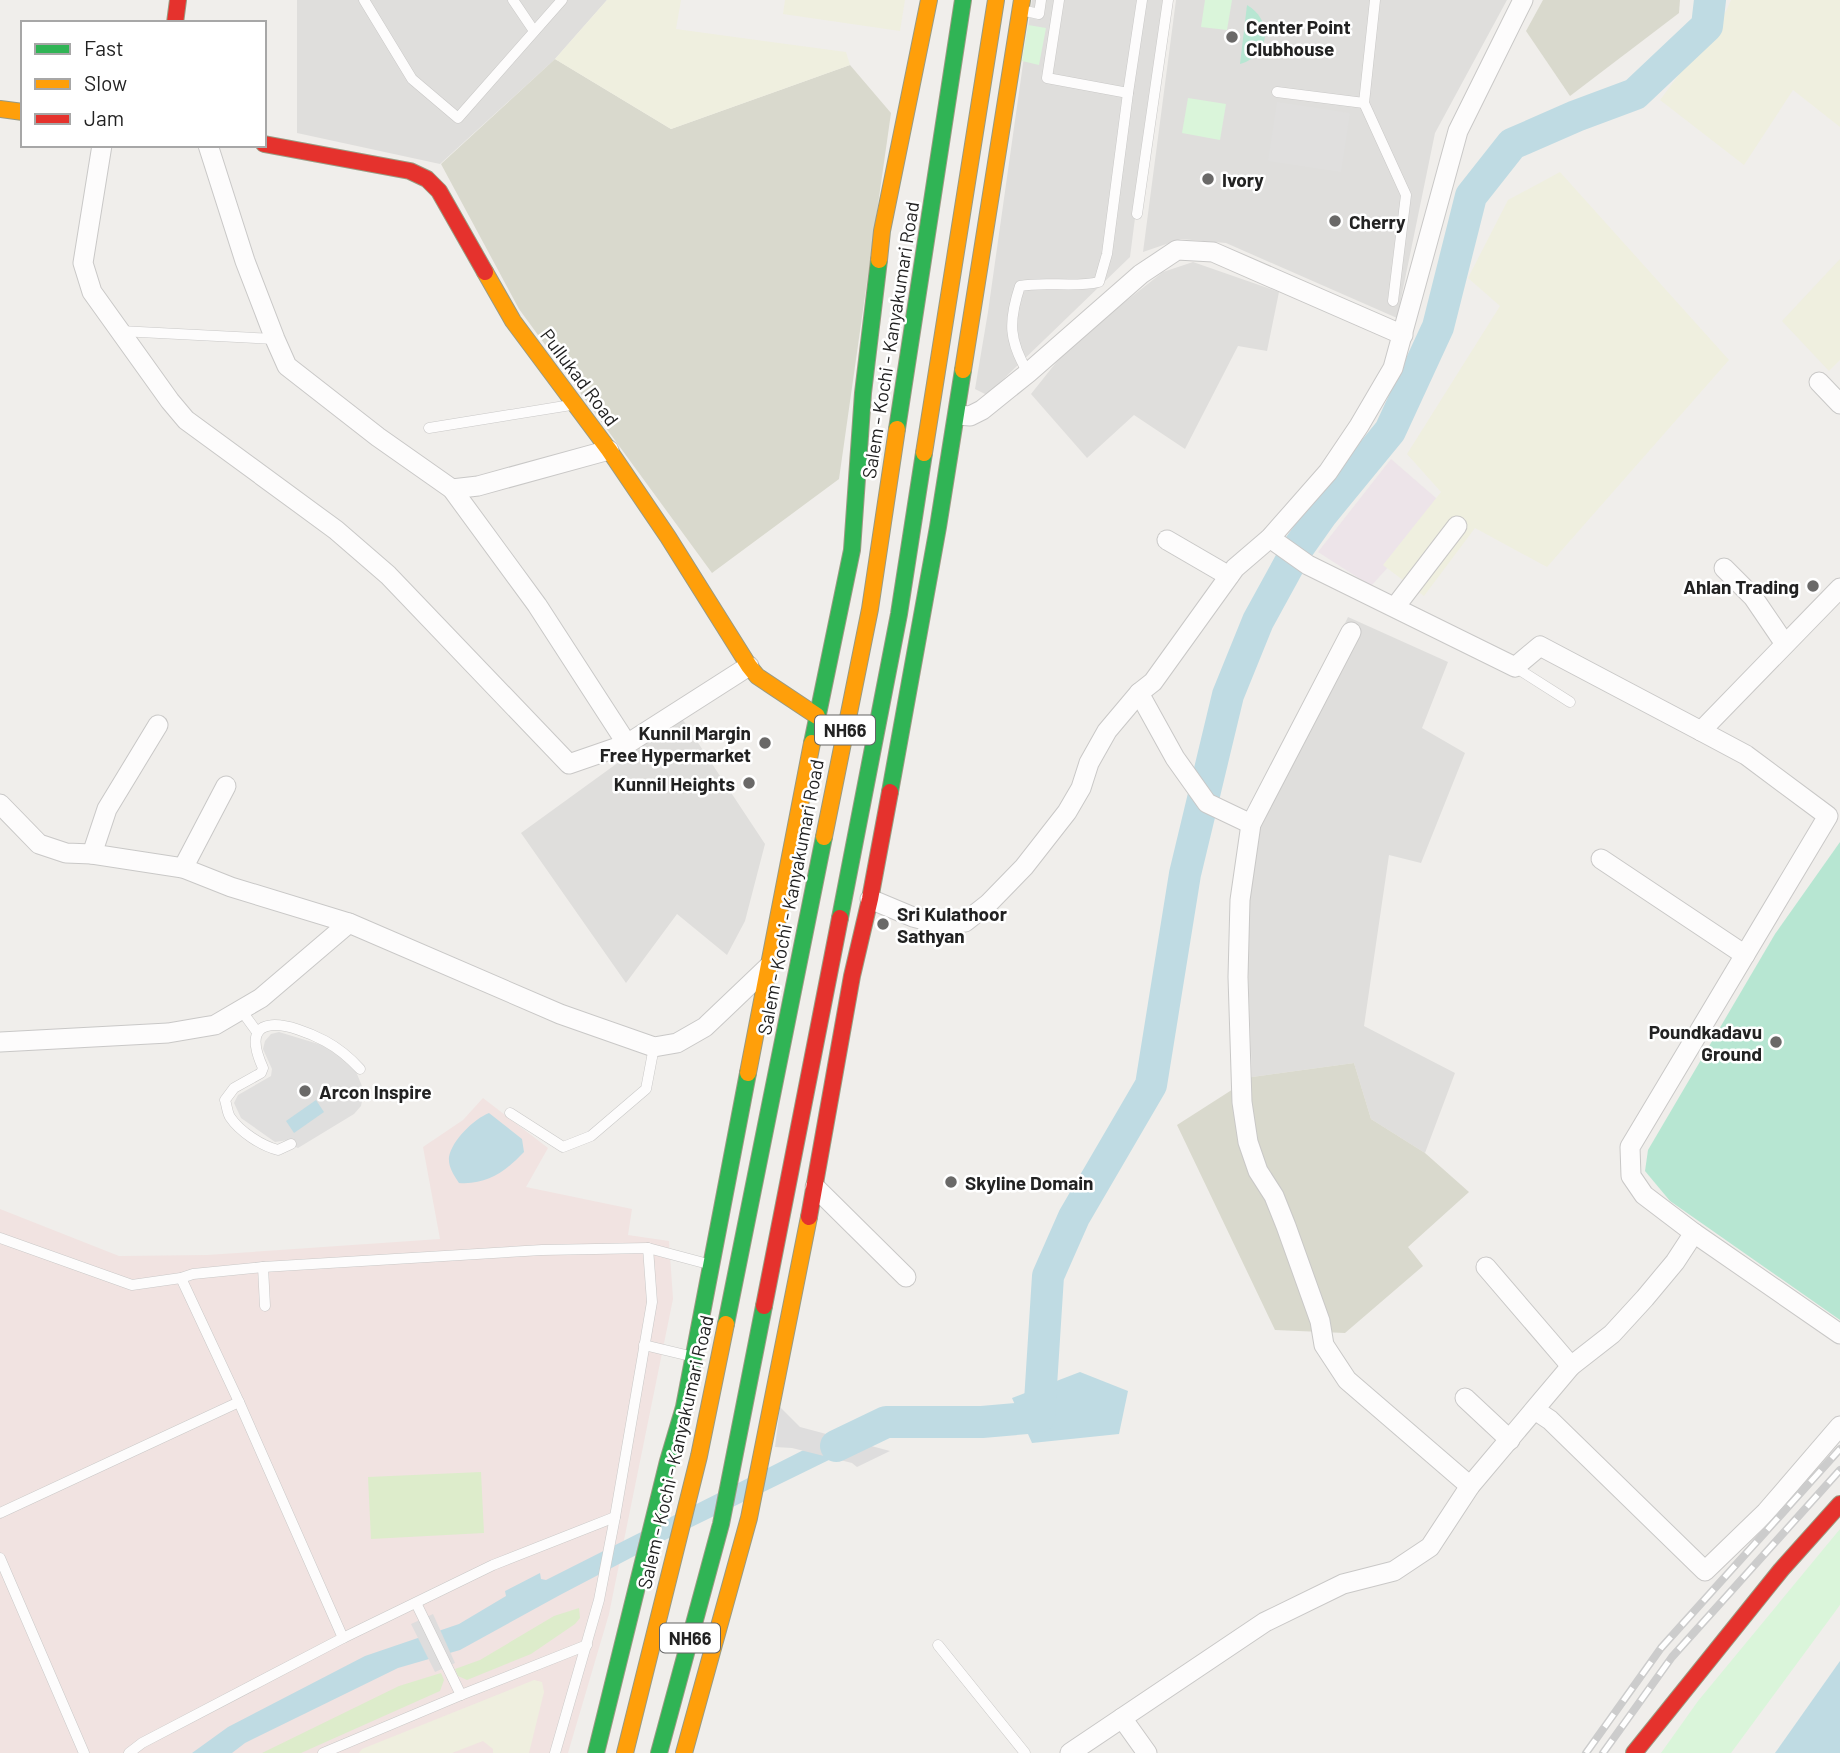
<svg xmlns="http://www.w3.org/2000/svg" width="1840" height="1753" font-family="Barlow,sans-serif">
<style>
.residential{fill:#dfdedc}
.commercial{fill:#f1e3e1}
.industrial{fill:#ede4e9}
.construction{fill:#d9d9cd}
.farmland{fill:#efefdf}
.grass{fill:#ddeccb}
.park{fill:#daf5da}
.pitch{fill:#b7e6d2}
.parking{fill:#e0dfde}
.water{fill:#bfdbe3}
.pier{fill:#dedddd}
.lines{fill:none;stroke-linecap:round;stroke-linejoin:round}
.river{stroke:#bfdbe3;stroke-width:32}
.lane-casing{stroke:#c9c8c7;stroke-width:11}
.street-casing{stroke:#c9c8c7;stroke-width:21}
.fast-casing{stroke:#999a82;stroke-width:18}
.slow-casing{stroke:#999a82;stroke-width:18}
.jam-casing{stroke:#999a82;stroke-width:18}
.lane{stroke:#fdfcfc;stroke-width:10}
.street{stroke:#fdfcfc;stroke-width:19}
.fast{stroke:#30b455;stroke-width:16}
.slow{stroke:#ff9f0a;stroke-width:16}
.jam{stroke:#e5322d;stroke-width:16}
.rail-casing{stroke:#ccc;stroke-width:8}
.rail{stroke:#fff;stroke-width:5;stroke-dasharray:16;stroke-linecap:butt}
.poi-dot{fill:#6a6968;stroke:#fff;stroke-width:2.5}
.labels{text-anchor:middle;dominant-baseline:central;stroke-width:5;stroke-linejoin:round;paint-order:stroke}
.shield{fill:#fff;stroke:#646464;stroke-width:2}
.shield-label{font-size:18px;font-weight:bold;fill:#222}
.poi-label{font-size:19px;font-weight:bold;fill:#222;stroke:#fff;text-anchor:start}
.street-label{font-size:19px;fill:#222;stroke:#fff}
</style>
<rect width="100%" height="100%" fill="#f0eeeb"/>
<g class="residential">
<path d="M297,0h310l-52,59 -115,105 -143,-31z"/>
<path d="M1032,0h131l-33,257 -143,138 -12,-6 13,-77z"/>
<path d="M1176,0h331l-72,133 -38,185 -171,-75 -45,-4 -38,13z"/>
<path d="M1193,262l86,30 -12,59 -29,-5 -53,103 -51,-34 -47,43 -56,-64 39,-49 93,-73z"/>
<path d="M1348,617l100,45 -26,66 43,25 -44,110 -32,-8 -25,171 91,47 -30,80 -54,-34 -17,-56 -102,14 -9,-244z"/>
<path d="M681,717l84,127 -20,77 -18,34 -50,-41 -51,69 -105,-150z"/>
</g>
<path class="commercial" d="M483,1098l65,50 -22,39 106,22 -4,26 41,6 4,58 -64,315 -41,139h-568v-544l119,47 88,-1 233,-16 -17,-92 40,-27z"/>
<path class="industrial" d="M1391,459l53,46 -73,81 -53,-34z"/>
<g class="construction">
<path d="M1543,0h137l-1,13 -109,83 -44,-65z"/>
<path d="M555,59l116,70 179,-64 41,48 -52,366 -127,94 -193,-264 -78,-145z"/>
<path d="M1354,1063l17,56 54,34 44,39 -61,55 15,19 -78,67 -70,-3 -98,-205 75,-48z"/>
</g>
<g class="farmland">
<path d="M607,0h74l-5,29 170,23 4,13 -179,64 -116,-70z"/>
<path d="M785,0h120l-5,31 -117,-17z"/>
<path d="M1731,0h109v127l-47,-37 -49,75 -84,-65 66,-89z"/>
<path d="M1560,172l169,188 -182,207 -72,-39 -51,68 -41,-31 58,-73 -34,-38 93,-148 -32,-28 40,-78z"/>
<path d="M1840,259v101l-11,11 -47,-50z"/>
<path d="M534,1680l8,2 2,10 -15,61h-36v-4l-10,-8 -31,12h-93l3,-4z"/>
</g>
<g class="grass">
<path d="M481,1472l3,61 -113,6 -3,-62z"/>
<path d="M579,1608l1,10 -5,6 -44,30 -64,26 -9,-4 -3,-7 25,-9 74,-44z"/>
<path d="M441,1673l3,7 -4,11 -139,62h-39l137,-67z"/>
</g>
<g class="park">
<path d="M1205,0h27l-5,30 -26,-3z"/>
<path d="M1028,25l18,3 -7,37 -17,-4z"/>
<path d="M1188,98l38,6 -6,36 -38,-7z"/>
<path d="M1840,1529v76l-109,148h-70l37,-52z"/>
</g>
<g class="pitch">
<path d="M1247,5c26,15 24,50 -7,59z"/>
<path d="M1840,842v478l-170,-119 -25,-30 3,-21 127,-216z"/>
</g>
<g class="parking">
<path d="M1277,102l73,11 -9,59 -73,-11z"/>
<path d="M279,1032l46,14 18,13 14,15 7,17 -3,15 -7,8 -56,34 -5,-2 -5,-6 -13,2 -34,-24 -7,-15 4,-8 33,-19 1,-7 -9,-20 2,-8 6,-7z"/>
</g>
<g class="water">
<path d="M316,1100l8,12 -30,21 -8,-12z"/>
<path d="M489,1113l33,26 2,13c-19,20 -37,33 -65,31 -5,-8 -11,-16 -10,-26 3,-17 25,-38 40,-44z"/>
<path d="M1080,1372l48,19 -9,43 -87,9 -20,-45z"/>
<path d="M863,1420l19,14 -219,107 -103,54 -100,55 -62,18 -153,75 -13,10h-40l36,-26 137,-71 94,-32 47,-28 -1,-5 35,-18 1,6 5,1z"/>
<path d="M1840,1661v92h-65z"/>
</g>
<g class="pier">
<path d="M780,1407l20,20 90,24 -33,16 -5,-4 -60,-15 -17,-1z"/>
<path d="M433,1614l22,49 -20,9 -24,-48z"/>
</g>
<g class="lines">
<path class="river" d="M836,1446l50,-24h96l57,-5 9,-141 26,-59 77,-132 34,-211 43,-179 30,-74 40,-73 24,-34 68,-83 48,-104 33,-131 41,-52 64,-28 59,-22 72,-68 3,-26"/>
<g class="lane-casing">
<g id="lane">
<path d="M364,0l48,79 46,39 104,-118"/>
<path d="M513,0l21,31"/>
<path d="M1059,0l-12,78 81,15 14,-93"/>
<path d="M1375,0l-11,103 42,92 -13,106"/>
<path d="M1021,10l18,4 2,-14"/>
<path d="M1277,92l87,11"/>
<path d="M1137,214l31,-214"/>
<path d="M120,331l155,8"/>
<path d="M1028,373c-19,-32 -20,-51 -8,-87 26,-5 53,2 79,-4l8,-28 21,-161"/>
<path d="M429,428l142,-23"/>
<path d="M1515,667l55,35"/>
<path d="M241,1010l16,22"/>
<path d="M510,1113l53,34 28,-11 55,-47 8,-42"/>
<path d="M291,1144l-13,6c-16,-4 -38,-18 -48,-33 -3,-5 -3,-11 -5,-17l9,-12 27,-15 2,-5c-28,-61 30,-44 62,-27 13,7 25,17 35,28"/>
<path d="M0,1238l132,47 49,-7 12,-4 70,-7 279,-17 106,-2 60,16"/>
<path d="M263,1267l2,39"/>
<path d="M181,1278l58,124 104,236"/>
<path d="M644,1345l46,11"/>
<path d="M0,1513l239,-111"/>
<path d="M0,1558l84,195"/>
<path d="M416,1603l45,92"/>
<path d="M938,1645l87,108"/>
<path d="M129,1753l13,-10 201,-105 150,-73 122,-48"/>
<path d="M323,1753l138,-58 126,-50"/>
<path d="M555,1753l44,-153 16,-83 37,-215 -4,-54"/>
</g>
</g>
<g class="street-casing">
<g id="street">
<path d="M102,145l-19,118 9,29 78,109 16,19 150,110 52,45 181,189 58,-20 122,-78"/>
<path d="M208,145l37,116 30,78 12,27 91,71 74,52 85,116 90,139"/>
<path d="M1819,382l21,22"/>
<path d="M958,415l12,1 12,-6 46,-37 113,-99 36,-24 36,2 190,83"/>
<path d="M452,489l26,-3 131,-36"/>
<path d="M1270,538l38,27 207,102 25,-21 161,85"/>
<path d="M1167,540l62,36"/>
<path d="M1724,568l29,29 32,47"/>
<path d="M1395,607l62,-81"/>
<path d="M1351,632l-100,192 -11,76 -2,77 4,125 6,40 10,29 16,25 12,30 34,95 4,24 23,35 123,106"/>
<path d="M1139,693l36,65 32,45 44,21"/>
<path d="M0,804l39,40 27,9 26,1 91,14 48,19 118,36"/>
<path d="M92,854l15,-45 51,-84"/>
<path d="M1601,859l144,96"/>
<path d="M183,868l43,-82"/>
<path d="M870,899l43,18 27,7 25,-2 23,-18 36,-37 43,-55 14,-24 8,-25 18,-32 32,-38 14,-11 82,-114 35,-30 58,-66 31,-46 34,-58 65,-237 65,-131"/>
<path d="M0,1042l168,-9 47,-8 46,-27 88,-75 211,91 94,33 23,-4 28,-16 65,-62"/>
<path d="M815,1187l91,90"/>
<path d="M1694,1233l146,101"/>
<path d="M1486,1267l85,99"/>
<path d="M1465,1398l45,42"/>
<path d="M1535,1410l15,10 155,151 61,-59 74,-86"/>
<path d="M1122,1718l25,35"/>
<path d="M1070,1753l195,-131 78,-38 51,-13 36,-24 40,-61 101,-120 41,-32 33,-36 30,-36 19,-29 -50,-38 -13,-19 -1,-29 198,-331 -82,-61 -45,-24 139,-143"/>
</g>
</g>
<g class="fast-casing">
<g id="fast">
<path d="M897,429l66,-429"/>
<path d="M812,743l40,-193 11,-157 16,-133"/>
<path d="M890,792l48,-265 25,-157"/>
<path d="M840,918l59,-304 25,-161"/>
<path d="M726,1324l98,-487"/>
<path d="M596,1753l72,-292 16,-54 64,-334"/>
<path d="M659,1753l62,-229 43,-218"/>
</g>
</g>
<g class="slow-casing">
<g id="slow">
<path d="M0,109l23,3"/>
<path d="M879,260l3,-29 47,-231"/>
<path d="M485,272l28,49 96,129 59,87 81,129 8,10 60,40"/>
<path d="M963,370l59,-370"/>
<path d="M924,453l72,-453"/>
<path d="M824,837l46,-228 27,-180"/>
<path d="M748,1073l64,-330"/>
<path d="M625,1753l74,-297 27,-132"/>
<path d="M684,1753l65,-235 60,-301"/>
</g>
</g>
<g class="jam-casing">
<g id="jam">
<path d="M175,23l3,-23"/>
<path d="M264,144l146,27 17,8 12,12 46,81"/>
<path d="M809,1217l43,-241 18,-77 20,-107"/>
<path d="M764,1306l76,-388"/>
<path d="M1634,1753l147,-183 59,-66"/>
</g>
</g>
<use href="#lane" class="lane"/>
<use href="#street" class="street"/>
<use href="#fast" class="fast"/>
<use href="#slow" class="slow"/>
<use href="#jam" class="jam"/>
<g class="rail-casing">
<g id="rail">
<path d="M1586,1753l75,-105 179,-199"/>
<path d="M1603,1753l69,-96 168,-187"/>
</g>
</g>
<use href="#rail" class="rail"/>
</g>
<g class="poi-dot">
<circle cx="1232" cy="37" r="7"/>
<circle cx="1208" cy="179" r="7"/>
<circle cx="1335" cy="221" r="7"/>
<circle cx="1813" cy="586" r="7"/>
<circle cx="765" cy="743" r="7"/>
<circle cx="749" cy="783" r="7"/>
<circle cx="883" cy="924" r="7"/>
<circle cx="1776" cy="1042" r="7"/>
<circle cx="305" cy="1091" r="7"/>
<circle cx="951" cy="1182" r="7"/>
</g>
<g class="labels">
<g class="shield">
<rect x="815" y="715.5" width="60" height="29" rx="5"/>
<rect x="660" y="1623.5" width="60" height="29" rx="5"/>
</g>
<g class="shield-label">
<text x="845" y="730">NH66</text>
<text x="690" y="1638">NH66</text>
</g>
<g class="poi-label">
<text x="1246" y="26">Center Point<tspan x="1246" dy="22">Clubhouse</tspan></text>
<text x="1222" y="179">Ivory</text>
<text x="1349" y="221">Cherry</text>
<text x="1799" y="586" text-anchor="end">Ahlan Trading</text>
<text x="751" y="732" text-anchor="end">Kunnil Margin<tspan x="751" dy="22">Free Hypermarket</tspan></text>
<text x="735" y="783" text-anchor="end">Kunnil Heights</text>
<text x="897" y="913">Sri Kulathoor<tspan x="897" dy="22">Sathyan</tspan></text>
<text x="1762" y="1031" text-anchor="end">Poundkadavu<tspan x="1762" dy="22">Ground</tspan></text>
<text x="319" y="1091">Arcon Inspire</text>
<text x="965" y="1182">Skyline Domain</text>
</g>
<g class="street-label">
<text transform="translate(890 340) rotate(-81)">Salem - Kochi - Kanyakumari Road</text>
<text transform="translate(580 377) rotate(53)">Pullukad Road</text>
<text transform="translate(790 897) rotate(-79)">Salem - Kochi - Kanyakumari Road</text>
<text transform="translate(675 1452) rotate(-77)">Salem - Kochi - Kanyakumari Road</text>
</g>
</g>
<rect x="21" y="21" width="245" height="126" fill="#ffffff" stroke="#a7a7a7" stroke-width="2"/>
<rect x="35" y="44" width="35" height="10" fill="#30b455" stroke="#a7a7a7" stroke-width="2"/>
<text x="84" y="56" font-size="21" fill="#222222">Fast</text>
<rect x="35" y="79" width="35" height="10" fill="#ff9f0a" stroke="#a7a7a7" stroke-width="2"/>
<text x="84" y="91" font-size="21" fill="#222222">Slow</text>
<rect x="35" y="114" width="35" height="10" fill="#e5322d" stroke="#a7a7a7" stroke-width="2"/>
<text x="84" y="126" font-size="21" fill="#222222">Jam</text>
</svg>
